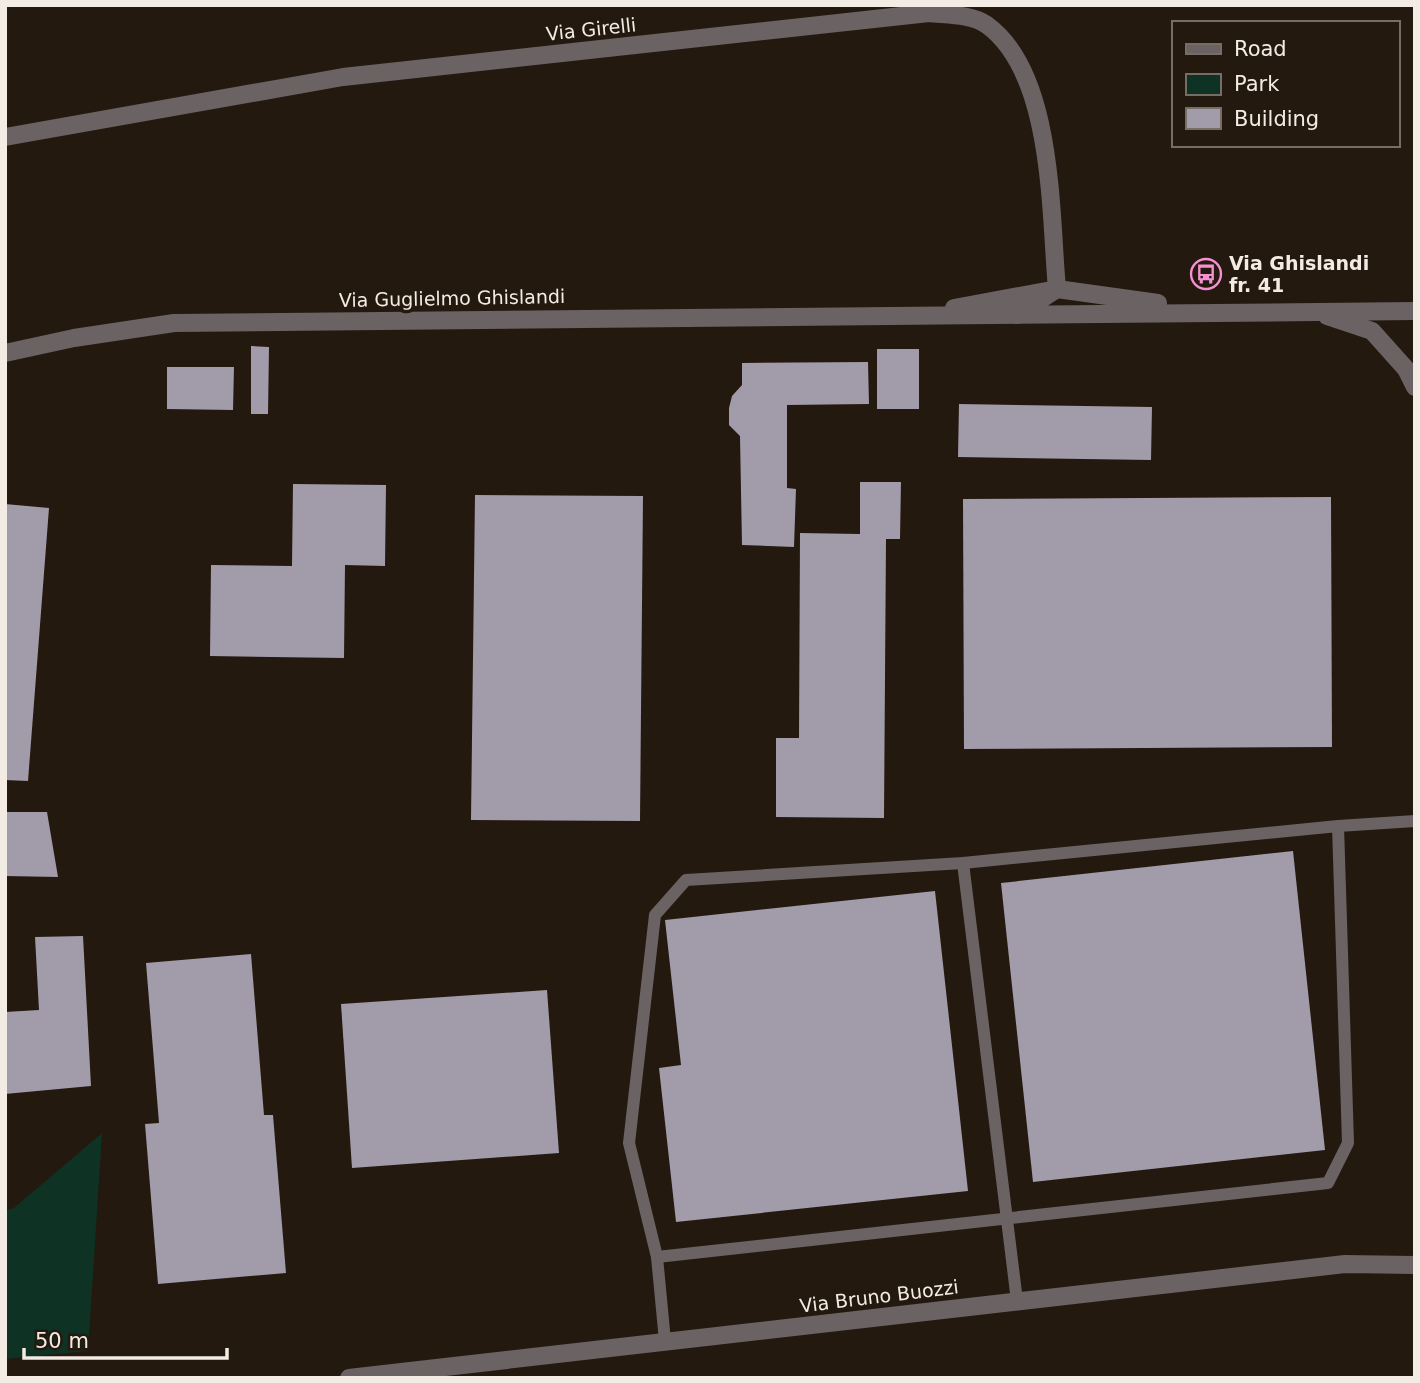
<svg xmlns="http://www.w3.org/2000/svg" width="1420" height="1383" font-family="'DejaVu Sans',sans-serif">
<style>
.green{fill:#0e3223}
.building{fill:#a29baa}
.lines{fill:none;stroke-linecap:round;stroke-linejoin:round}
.lane{stroke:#6b6263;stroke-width:12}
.street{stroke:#6b6263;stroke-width:18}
.labels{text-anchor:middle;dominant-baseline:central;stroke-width:7;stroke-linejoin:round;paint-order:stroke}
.street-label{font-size:19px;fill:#f3ece5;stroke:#23190f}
.poi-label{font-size:19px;font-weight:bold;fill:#f3ece5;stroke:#23190f;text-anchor:start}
</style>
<rect width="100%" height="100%" fill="#23190f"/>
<path class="green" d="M102,1133l-14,218 -83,8v-148l9,-3z"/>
<g class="building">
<path d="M251,346l18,1 -1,67h-17z"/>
<rect x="877" y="349" width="42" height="60"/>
<path d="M868,362l1,42 -82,1v83l9,1 -2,58 -52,-2 -2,-109 -11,-11v-17l3,-12 10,-11v-22z"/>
<path d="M167,367h67l-1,43 -66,-1z"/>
<path d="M959,404l193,3 -1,53 -193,-3z"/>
<path d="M860,482h41l-1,57h-14l-2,279 -108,-1v-79h23l1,-205 60,1z"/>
<path d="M293,484l93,1 -1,81 -40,-1 -1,93 -134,-2 1,-91 81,1z"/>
<path d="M475,495l168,1 -3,325 -169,-1z"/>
<path d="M1331,497l1,250 -368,2 -1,-250z"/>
<path d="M5,504l44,4 -21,273 -23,-1z"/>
<path d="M5,812h42l11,65 -53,-1z"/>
<path d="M1293,851l32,299 -292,32 -32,-299z"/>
<path d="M935,891l33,300 -292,31 -17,-154 22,-3 -16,-145z"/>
<path d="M83,936l8,150 -86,8v-82l34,-2 -4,-73z"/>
<path d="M251,954l13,161h9l13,158 -128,11 -13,-160 14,-1 -13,-160z"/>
<path d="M547,990l12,163 -207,15 -11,-164z"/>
</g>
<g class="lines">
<g class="lane">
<path d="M1338,826l10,317 -20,40 -671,74 -28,-114 26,-228 31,-35 277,-17 375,-37 77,-5"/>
<path d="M963,863l54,438"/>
<path d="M657,1257l8,84"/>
</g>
<g class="street">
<path d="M5,137l338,-60 586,-64c18,2 42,1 58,12 67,49 63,188 70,264l-40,26"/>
<path d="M954,308l103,-19 101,14"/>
<path d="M1327,316l45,15 34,38 9,18"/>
<path d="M5,353l69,-15 100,-15 1241,-12"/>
<path d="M349,1378l996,-114 70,1"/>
</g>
</g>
<defs>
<g id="bus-ring" transform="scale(1.575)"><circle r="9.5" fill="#23190f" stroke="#f591d2" stroke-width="1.5"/><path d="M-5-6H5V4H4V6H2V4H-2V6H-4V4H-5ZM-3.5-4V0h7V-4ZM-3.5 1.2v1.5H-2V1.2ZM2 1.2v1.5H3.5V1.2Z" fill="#f591d2"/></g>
</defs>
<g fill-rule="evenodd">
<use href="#bus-ring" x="1206" y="274"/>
</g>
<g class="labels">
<g class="street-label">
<text transform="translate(591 29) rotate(-6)">Via Girelli</text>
<text transform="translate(452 298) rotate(-1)">Via Guglielmo Ghislandi</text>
<text transform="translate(879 1296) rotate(-7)">Via Bruno Buozzi</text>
</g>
<g class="poi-label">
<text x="1229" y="263">Via Ghislandi<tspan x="1229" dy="22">fr. 41</tspan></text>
</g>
</g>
<rect width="1420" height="1383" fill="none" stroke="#f3ece5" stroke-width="14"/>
<rect x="1172" y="21" width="228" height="126" fill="#23190f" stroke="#766d65" stroke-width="2"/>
<rect x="1186" y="44" width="35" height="10" fill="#6b6263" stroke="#766d65" stroke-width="2"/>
<text x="1234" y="56" font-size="21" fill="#f3ece5">Road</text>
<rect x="1186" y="74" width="35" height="21" fill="#0e3223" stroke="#766d65" stroke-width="2"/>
<text x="1234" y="91" font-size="21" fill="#f3ece5">Park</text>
<rect x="1186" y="108" width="35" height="21" fill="#a29baa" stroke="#766d65" stroke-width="2"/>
<text x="1234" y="126" font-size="21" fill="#f3ece5">Building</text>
<path d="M24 1348v10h203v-10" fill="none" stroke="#f3ece5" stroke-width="3.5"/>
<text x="35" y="1348" font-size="21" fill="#f3ece5" stroke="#23190f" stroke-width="5" paint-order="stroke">50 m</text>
</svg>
